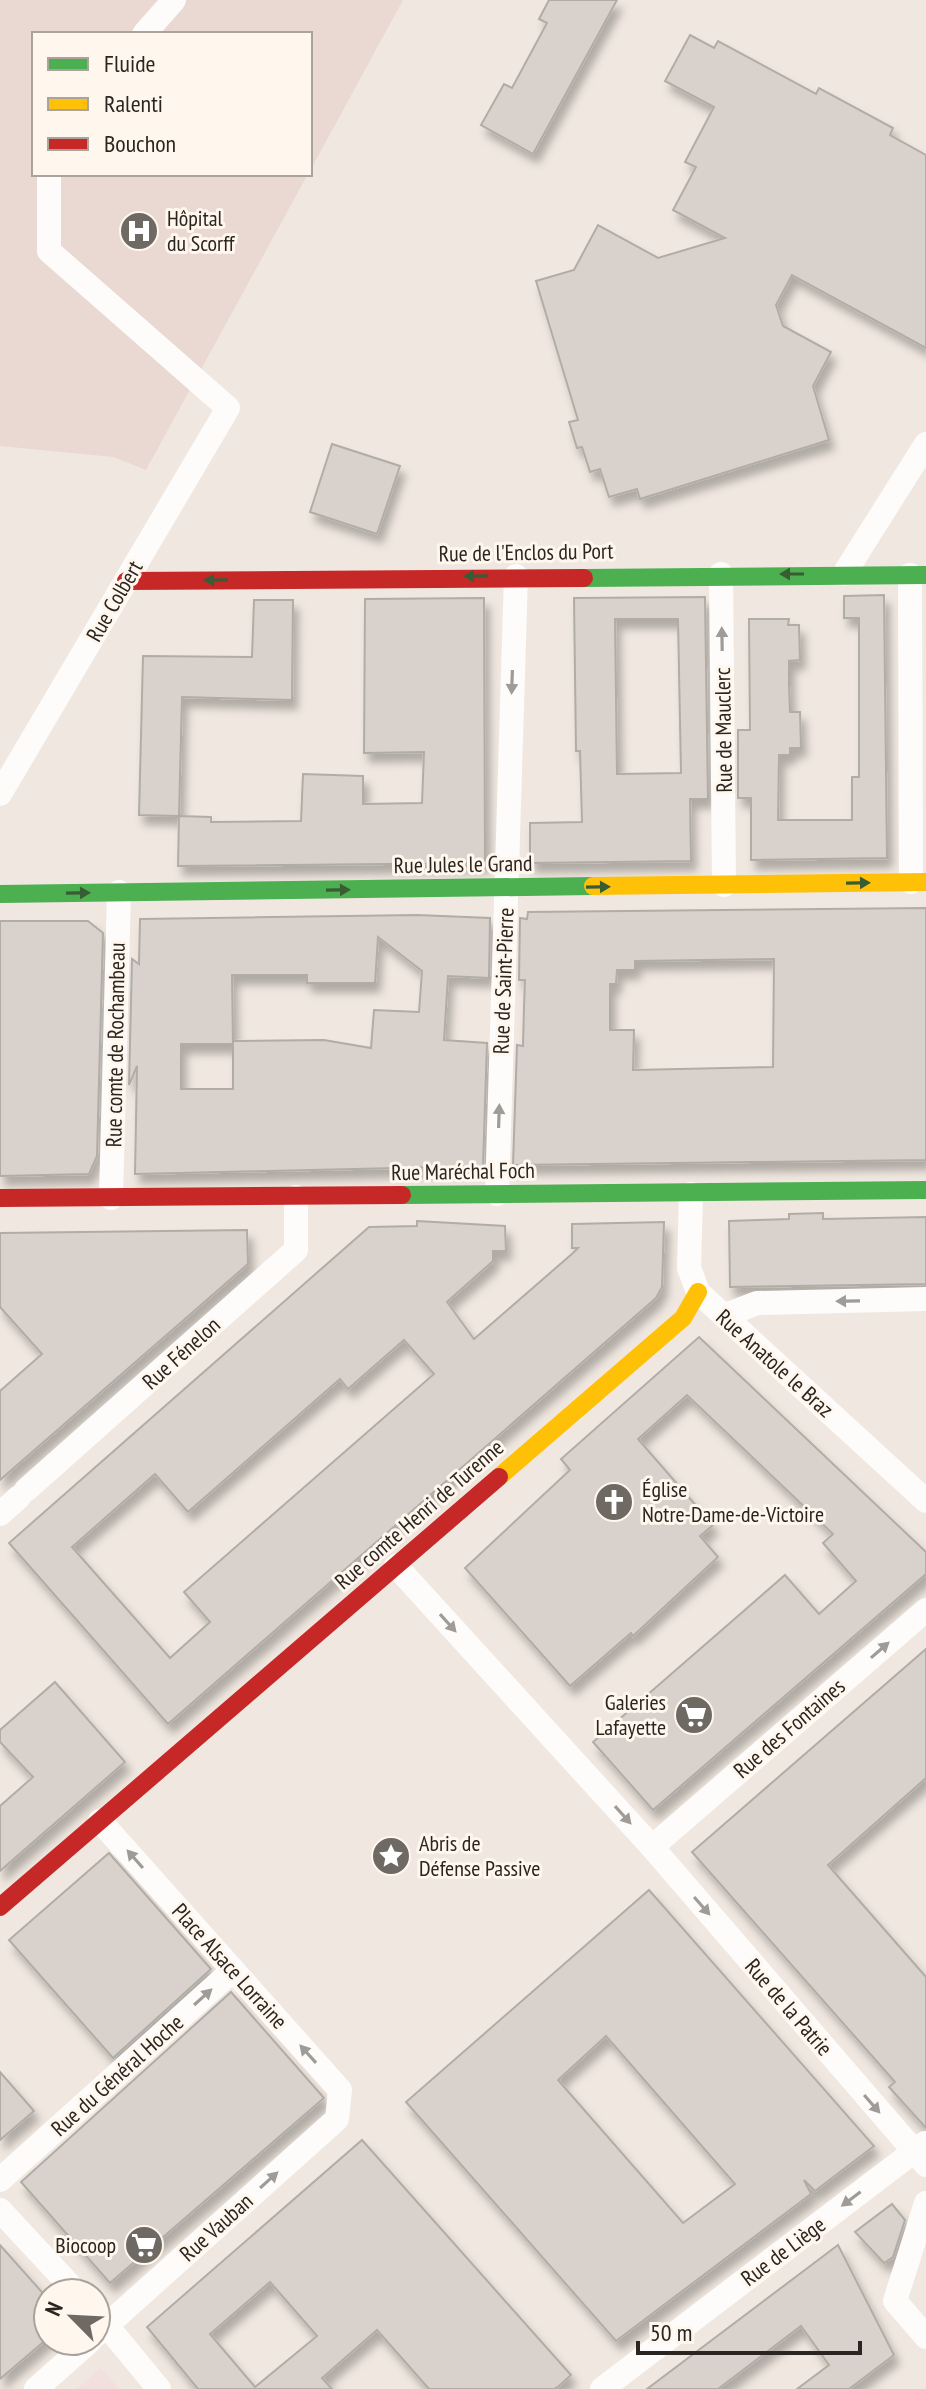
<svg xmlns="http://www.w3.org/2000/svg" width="926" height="2389" font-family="'PT Sans Narrow',sans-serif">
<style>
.education{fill:#f2e0de}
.medical{fill:#ead9d2}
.building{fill:#d8d1cc;stroke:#b2aca6;stroke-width:2;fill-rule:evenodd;filter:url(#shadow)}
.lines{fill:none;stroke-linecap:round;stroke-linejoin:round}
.street{stroke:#fdfcfa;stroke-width:24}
.fast{stroke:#4caf50;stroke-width:18}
.slow{stroke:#ffc107;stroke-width:18}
.jam{stroke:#c62828;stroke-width:18}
.oneway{fill:#385c33}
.oneway2{fill:#9e9b98}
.labels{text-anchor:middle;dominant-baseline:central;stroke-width:6;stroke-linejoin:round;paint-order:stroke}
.poi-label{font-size:22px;fill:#2a2520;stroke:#fff7ee;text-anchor:start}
.street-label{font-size:22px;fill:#2a2520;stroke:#fff7ee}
</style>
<defs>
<filter id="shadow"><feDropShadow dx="5" dy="9" stdDeviation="4" flood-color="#0004"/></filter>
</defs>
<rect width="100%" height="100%" fill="#f0e8e0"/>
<path class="education" d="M101,2368l18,21h-42z"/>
<path class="medical" d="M0,0h403l-93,171v-137h-276v140h274l-162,296 -33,-13 -113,-11z"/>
<g class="building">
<path d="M549,0h68l-84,154 -52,-29 23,-41 8,4 35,-65 -8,-4z"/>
<path d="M690,35l24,13 4,-7 98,53 3,-6 74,40 -3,7 36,20v193l-134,-73 -16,30 7,21 48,26 -18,34 16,54 -189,59 -3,-10 -28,8 -9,-28 -10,3 -8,-25 -5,1 -8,-26 9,-2 -42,-139 38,-11 24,-45 60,33 67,-20 -52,-28 23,-43 -11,-5 29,-55 -49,-26z"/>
<path d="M332,444l68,22 -23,68 -67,-22z"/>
<path d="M884,595l3,263 -136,2v-62h-13v-68h12l-1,-111h40l-1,6h11l1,35 -11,1v25l1,26h10l1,36h-11v7h-11l-1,65h74v-43h7v-159h-15v-22z"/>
<path d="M705,597l3,202h-18l1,62 -161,2v-40l52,-1 -2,-71h-4l-2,-153zM615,619h63l3,154 -64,1z"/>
<path d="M484,598l1,265 -307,3 1,-50 32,1v5l90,-1 2,-47 60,2v28l59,-1 2,-51 -60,1 1,-154z"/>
<path d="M254,600h39l-1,100 -110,-3 -3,119 -40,-1 4,-159 109,1z"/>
<path d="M926,908v252l-413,5 4,-120 6,1 1,-40 1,-26h-6l1,-62 7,1 1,-7zM774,959l-1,108 -140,3 1,-40h-24v-46h6l1,-14h18v-9z"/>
<path d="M417,915l73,3 -1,60 -41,-2 -4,64 43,3 -4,123 -348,8 2,-108 -8,19 3,-126 7,5 1,-45zM378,937l44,34 -3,41 -45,-2 -3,38 -47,-8 -91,1v48h-52v-45h52l-1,-69h75v8h68z"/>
<path d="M0,921h88l15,12 -6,223 -8,18 -89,2z"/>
<path d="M823,1213v6l103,-2v67l-196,3 -1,-66 60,-2v-5z"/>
<path d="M417,1221l88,5 1,25h-13v10l-46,41 27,37 99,-86 5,-5h-6v-24l92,-2 -2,65 -6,11 -488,426 -159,-181 360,-316 48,-1zM404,1340l30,34 -250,218 26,30 -40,36 -98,-111 83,-73 33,38 152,-133 8,10z"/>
<path d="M247,1230l1,34 -248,216v-89l42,-37 -42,-47v-74z"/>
<path d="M699,1337l227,215v22l-273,236 -60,-68 192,-167 34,39 37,-33 -33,-38 10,-9 -146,-139 -49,44 75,86 -13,11 18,21 -85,79 -2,-3 -61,53 -105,-118 105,-98 -9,-11z"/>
<path d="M926,1649v129l-98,87 98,112v151l-37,-41 6,-5 -203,-230z"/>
<path d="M55,1682l70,80 -125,109v-65l33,-29 -33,-35v-12z"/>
<path d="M109,1853l102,116 -98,89 -104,-118z"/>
<path d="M649,1890l225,256 -59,45 -11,-11 7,14 -195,147 -210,-239zM606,2036l129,148 -52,39 -125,-143z"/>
<path d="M231,1992l93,106 -214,185 -89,-101z"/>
<path d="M0,2072l34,39 -34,29z"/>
<path d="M362,2140l209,235 -12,11 -5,3h-125l-52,-59 -55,48 10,11h-134l-51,-62zM270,2282l47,54 -62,51 -45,-53z"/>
<path d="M892,2204l13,16 -12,37 -9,6 -29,-31z"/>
<path d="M0,2245l48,54v39l-48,41z"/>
<path d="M838,2245l56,110 -45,34h-52l32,-24 -28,-39 -83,63h-71z"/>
</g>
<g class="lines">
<g class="street">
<path d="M144,34l30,-34"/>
<path d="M721,574l3,311"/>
<path d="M844,574l82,-130"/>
<path d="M910,575l1,307"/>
<path d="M0,794l228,-386 -179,-157v-77"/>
<path d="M497,1194l19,-618"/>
<path d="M691,1194l-2,74 9,24 228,209"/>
<path d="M111,1198l8,-306"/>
<path d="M726,1315l31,-12 169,-4"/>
<path d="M26,1490l270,-240v-53"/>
<path d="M0,1514l19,-17"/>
<path d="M396,1566l256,281 274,318"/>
<path d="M652,1847l274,-237"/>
<path d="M0,2180l233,-210"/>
<path d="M926,2203l-31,98 31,36"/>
<path d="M0,2210l77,83"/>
<path d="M98,2315l61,74"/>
<path d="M96,2335l241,-216 3,-29 -240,-269"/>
<path d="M36,2389l54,-48"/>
<path d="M602,2389l323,-246"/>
</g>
<g class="fast">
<path d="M584,578l342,-3"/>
<path d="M0,894l593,-8"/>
<path d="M402,1195l524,-5"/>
</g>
<g class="slow">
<path d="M593,886l333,-4"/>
<path d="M499,1477l184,-159 15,-26"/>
</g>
<g class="jam">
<path d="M126,581l458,-3"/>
<path d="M0,1198l402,-3"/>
<path d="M0,1907l499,-430"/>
</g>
</g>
<defs><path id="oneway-solid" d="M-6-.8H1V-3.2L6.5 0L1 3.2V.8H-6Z" transform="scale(2)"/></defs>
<g class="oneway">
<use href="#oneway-solid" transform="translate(792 574) rotate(180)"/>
<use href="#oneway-solid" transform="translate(476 576) rotate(179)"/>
<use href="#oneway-solid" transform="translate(216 580) rotate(179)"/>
<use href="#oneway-solid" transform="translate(858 883) rotate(-1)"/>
<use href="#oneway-solid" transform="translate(598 887) rotate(-1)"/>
<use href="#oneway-solid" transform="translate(338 890) rotate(-1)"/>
<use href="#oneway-solid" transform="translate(78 893) rotate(-1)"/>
</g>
<g class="oneway2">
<use href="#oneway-solid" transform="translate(722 639) rotate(-91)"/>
<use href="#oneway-solid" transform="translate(512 682) rotate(92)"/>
<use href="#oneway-solid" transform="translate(499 1116) rotate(-88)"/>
<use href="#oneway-solid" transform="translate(848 1301) rotate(179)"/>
<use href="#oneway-solid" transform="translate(448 1623) rotate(48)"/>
<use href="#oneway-solid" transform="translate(880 1650) rotate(-41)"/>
<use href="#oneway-solid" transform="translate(623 1815) rotate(48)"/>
<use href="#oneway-solid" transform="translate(135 1859) rotate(-131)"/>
<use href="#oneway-solid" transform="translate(702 1906) rotate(49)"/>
<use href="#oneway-solid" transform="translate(203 1997) rotate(-42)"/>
<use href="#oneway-solid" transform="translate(308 2054) rotate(-132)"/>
<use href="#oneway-solid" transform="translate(872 2104) rotate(49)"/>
<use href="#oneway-solid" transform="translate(269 2180) rotate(-42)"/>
<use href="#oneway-solid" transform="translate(851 2199) rotate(143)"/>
</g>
<defs>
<g id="hospital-disc" transform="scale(2)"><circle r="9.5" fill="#6f6963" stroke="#fff7ee"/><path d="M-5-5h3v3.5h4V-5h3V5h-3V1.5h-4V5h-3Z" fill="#fff"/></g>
<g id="church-disc" transform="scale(2)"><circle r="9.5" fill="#6f6963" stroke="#fff7ee"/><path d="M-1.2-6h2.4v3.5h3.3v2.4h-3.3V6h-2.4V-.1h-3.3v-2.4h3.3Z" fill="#fff"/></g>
<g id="supermarket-disc" transform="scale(2)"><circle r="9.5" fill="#6f6963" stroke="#fff7ee"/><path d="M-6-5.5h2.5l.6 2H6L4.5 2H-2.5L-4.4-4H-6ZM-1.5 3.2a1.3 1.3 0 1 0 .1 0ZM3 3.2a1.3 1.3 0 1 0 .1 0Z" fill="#fff"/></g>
<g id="sight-disc" transform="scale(2)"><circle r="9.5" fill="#6f6963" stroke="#fff7ee"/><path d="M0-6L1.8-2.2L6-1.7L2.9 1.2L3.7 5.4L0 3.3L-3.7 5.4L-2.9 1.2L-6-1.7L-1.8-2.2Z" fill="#fff"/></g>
</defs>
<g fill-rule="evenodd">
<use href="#hospital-disc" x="139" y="231"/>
<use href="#church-disc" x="614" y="1502"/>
<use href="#supermarket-disc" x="694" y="1715"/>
<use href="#sight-disc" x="391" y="1856"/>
<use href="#supermarket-disc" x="144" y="2245"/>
</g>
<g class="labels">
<g class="poi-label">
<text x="167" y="218">Hôpital<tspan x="167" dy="25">du Scorff</tspan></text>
<text x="642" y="1489">Église<tspan x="642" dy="25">Notre-Dame-de-Victoire</tspan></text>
<text x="666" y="1702" text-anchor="end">Galeries<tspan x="666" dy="25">Lafayette</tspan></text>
<text x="419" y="1843">Abris de<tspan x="419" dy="25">Défense Passive</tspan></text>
<text x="116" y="2245" text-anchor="end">Biocoop</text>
</g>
<g class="street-label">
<text transform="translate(526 552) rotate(-1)">Rue de l'Enclos du Port</text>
<text transform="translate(114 601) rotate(-60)">Rue Colbert</text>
<text transform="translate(723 730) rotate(-91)">Rue de Mauclerc</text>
<text transform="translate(463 864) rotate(-1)">Rue Jules le Grand</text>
<text transform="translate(503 981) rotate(-88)">Rue de Saint-Pierre</text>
<text transform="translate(115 1045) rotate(-89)">Rue comte de Rochambeau</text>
<text transform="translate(463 1171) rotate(-1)">Rue Maréchal Foch</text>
<text transform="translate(181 1353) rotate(-42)">Rue Fénelon</text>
<text transform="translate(775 1363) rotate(42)">Rue Anatole le Braz</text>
<text transform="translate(419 1514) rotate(-41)">Rue comte Henri de Turenne</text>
<text transform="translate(789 1728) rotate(-41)">Rue des Fontaines</text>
<text transform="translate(230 1966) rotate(48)">Place Alsace Lorraine</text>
<text transform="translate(789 2007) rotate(49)">Rue de la Patrie</text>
<text transform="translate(117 2075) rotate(-42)">Rue du Général Hoche</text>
<text transform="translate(216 2227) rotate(-42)">Rue Vauban</text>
<text transform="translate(783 2251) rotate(-37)">Rue de Liège</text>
</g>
</g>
<rect x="32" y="32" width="280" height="144" fill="#fff7ee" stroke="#aaa39c" stroke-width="2"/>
<rect x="48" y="58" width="40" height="12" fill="#4caf50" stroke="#aaa39c" stroke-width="2"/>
<text x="104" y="72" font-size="24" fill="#2a2520">Fluide</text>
<rect x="48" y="98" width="40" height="12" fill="#ffc107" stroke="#aaa39c" stroke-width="2"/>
<text x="104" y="112" font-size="24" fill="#2a2520">Ralenti</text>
<rect x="48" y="138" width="40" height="12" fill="#c62828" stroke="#aaa39c" stroke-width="2"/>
<text x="104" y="152" font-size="24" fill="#2a2520">Bouchon</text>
<g transform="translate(72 2317) rotate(294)"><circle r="38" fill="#fff7ee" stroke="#aaa39c" stroke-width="2"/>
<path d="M0-6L14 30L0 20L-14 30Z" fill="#6f6963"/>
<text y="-12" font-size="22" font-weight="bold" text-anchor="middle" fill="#2a2520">N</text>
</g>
<path d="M638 2341v12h222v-12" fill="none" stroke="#2a2520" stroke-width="4"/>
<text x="650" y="2341" font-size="24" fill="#2a2520" stroke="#fff7ee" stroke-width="6" paint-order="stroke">50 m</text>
</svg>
